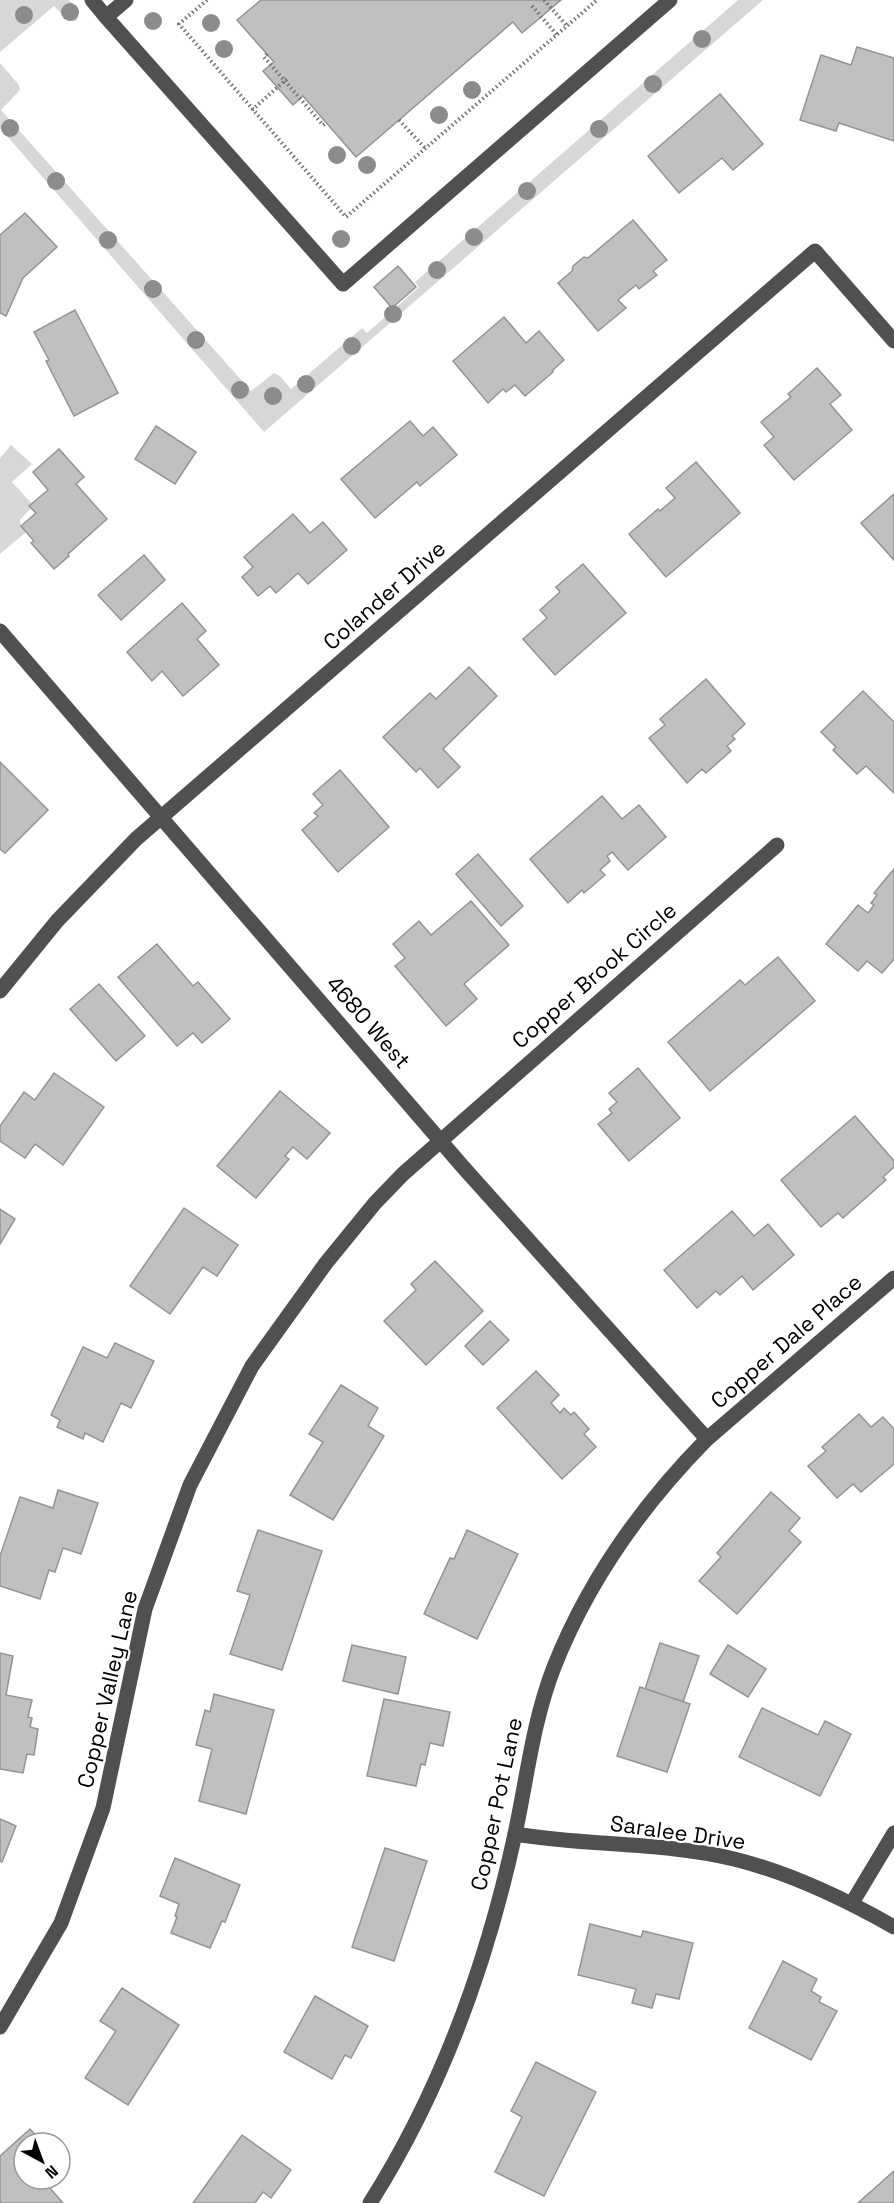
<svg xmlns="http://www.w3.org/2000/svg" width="894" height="2203" font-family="'Space Grotesk',sans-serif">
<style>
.green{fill:#d7d7d7}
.building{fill:#c0c0c0;stroke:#949494;stroke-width:1.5}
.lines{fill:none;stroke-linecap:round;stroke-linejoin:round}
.path{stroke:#727272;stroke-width:4;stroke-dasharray:1.5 3;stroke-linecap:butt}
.minor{stroke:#505050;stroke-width:15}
.tree{fill:#8c8c8c}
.labels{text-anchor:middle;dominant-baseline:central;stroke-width:4.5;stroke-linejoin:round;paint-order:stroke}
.street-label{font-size:22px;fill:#000;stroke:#fff}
</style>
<rect width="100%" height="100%" fill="#fff"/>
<g class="green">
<path d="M0,0h69c6,6 14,13 7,21h-7l-15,-15 -54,46z"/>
<path d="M738,0h25l-499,432 -264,-304v-65l19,22 1,5 -19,20 250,281 23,-18 6,3 11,13 71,-61 5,5 52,-46 -4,-5z"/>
<path d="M11,445l21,19 -20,18 20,22 -1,4 -11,12 1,6 5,6 -26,22v-96z"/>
</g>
<g class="building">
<path d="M261,0h300l-39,33 -9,-11 -157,135 -53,-61 -10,9 -30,-34 11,-9 -37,-42z"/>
<path d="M857,47l37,11v83l-55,-18 -3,8 -36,-11 21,-65 30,10z"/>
<path d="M720,94l43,50 -30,26 -11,-12 -43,35 -31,-37z"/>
<path d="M25,213l32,34 -34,31 -17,38 -6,-3v-78z"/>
<path d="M633,220l34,40 -14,11 4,4 -18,14 -3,-4 -18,15 8,8 -28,23 -40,-48 14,-12 1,-5 11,-9 4,1z"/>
<path d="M398,266l18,21 -24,21 -18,-21z"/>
<path d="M75,310l43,83 -44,23 -28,-55 3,-1 -15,-28z"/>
<path d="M504,317l22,26 13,-12 25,29 -12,11 1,1 -28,24 -10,-11 -9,7 -3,-3 -15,14 -35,-42z"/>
<path d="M817,368l24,27 -11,9 22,26 -58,50 -30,-35 10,-8 -13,-15 30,-25 -3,-3z"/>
<path d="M410,421l13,15 10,-9 24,28 -37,31 -3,-4 -42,36 -34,-39z"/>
<path d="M156,426l40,26 -21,32 -40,-25z"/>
<path d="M59,449l25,28 -8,7 31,35 -39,35 1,2 -15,13 -23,-26 3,-2 -13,-15 15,-13 -7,-7 19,-16 -15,-18z"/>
<path d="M696,462l44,51 -74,64 -37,-43 29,-25 2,2 15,-13 -9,-10z"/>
<path d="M894,494v66l-33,-37z"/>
<path d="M293,514l17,19 13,-11 24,28 -39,34 -10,-11 -22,20 -6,-7 -12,10 -16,-19 11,-10 -9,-10z"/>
<path d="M144,555l21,25 -44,40 -23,-25z"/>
<path d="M583,564l43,49 -71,62 -32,-36 24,-21 -7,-8 20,-18 -4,-5z"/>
<path d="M182,603l24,28 -9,8 22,26 -36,31 -21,-25 -10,10 -25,-29z"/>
<path d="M469,667l28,29 -54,53 17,18 -22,21 -18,-20 -4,4 -33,-35 47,-44 6,6z"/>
<path d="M706,679l39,45 -13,12 3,3 -8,7 4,5 -25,22 -4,-4 -15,14 -38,-45 16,-13 -5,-6z"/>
<path d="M863,691l31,31v71l-28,-27 -9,8 -24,-24 3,-3 -15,-15z"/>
<path d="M0,762l48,48 -43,43 -5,-4z"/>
<path d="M340,770l49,57 -51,45 -36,-42 16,-14 -4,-3 9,-8 -10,-11z"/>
<path d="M602,796l20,23 17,-14 27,32 -38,33 -16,-18 -5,4 3,5 -10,9 5,5 -21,18 -2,-3 -14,13 -38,-44z"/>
<path d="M478,854l45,52 -22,20 -45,-52z"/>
<path d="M894,869v90l-12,14 -15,-12 -9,10 -32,-27 32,-39 10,8 6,-8 -3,-2 6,-8 -3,-2z"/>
<path d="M471,901l38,44 -45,39 13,15 -31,27 -51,-60 10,-8 -12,-14 26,-23 12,14z"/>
<path d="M157,944l36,42 5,-4 32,37 -28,24 -9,-10 -16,13 -59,-69z"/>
<path d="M778,957l37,44 -105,90 -42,-49 72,-62 5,5z"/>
<path d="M99,984l46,52 -29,25 -46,-52z"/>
<path d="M638,1068l42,50 -51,43 -31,-37 14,-11 -3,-4 8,-7 -8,-9z"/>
<path d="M54,1073l50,34 -41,58 -28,-21 -10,14 -25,-17v-15l24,-34 11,8z"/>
<path d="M280,1091l50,42 -23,26 -14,-12 -8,9 4,3 -33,39 -39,-32z"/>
<path d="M855,1116l39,45v6l-11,10 3,3 -43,38 -5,-5 -17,14 -40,-47z"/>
<path d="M184,1208l54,37 -21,31 -14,-9 -33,47 -40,-28z"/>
<path d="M0,1209l15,10 -15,25z"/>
<path d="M732,1211l22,25 14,-12 26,31 -41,35 -11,-14 -22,19 -4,-4 -19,17 -33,-38z"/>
<path d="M435,1261l48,50 -57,54 -42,-44 32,-31 -5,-6z"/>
<path d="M490,1321l19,19 -26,25 -18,-19z"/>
<path d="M115,1343l39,18 -23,47 -10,-5 -18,39 -18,-9 -2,6 -26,-12 3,-7 -9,-5 32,-68 24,11z"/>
<path d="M536,1371l23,24 -8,8 9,10 4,-5 7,7 3,-3 15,17 -5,5 12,13 -34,32 -65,-71z"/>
<path d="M341,1385l37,23 -10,18 16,10 -51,84 -43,-25 33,-53 -14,-8z"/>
<path d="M859,1414l12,13 12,-10 11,12v35l-33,28 -8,-8 -16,14 -29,-32 18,-15 -4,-4z"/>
<path d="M58,1490l40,13 -17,51 -18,-6 -8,24 -6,-2 -9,29 -40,-13v-30l20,-59 33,11z"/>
<path d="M771,1492l29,26 -11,13 12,11 -64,72 -38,-33 22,-24 -4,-4z"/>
<path d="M258,1530l64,21 -40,119 -52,-16 20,-59 -13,-4z"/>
<path d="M467,1530l51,24 -41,85 -53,-25 26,-56 4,1z"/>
<path d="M660,1643l39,13 -16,46 -38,-13z"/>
<path d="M352,1645l54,12 -8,37 -55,-13z"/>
<path d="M728,1645l38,24 -18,28 -38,-23z"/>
<path d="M0,1653l13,3 -7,39 26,5 -4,17 4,1 -2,9 8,2 -4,26 -7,-1 -4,19 -23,-4z"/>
<path d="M640,1687l50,17 -23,68 -50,-16z"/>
<path d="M214,1694l60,16 -28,104 -47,-13 13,-52 -16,-4 9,-35 5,2z"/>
<path d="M384,1699l66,13 -7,34 -13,-3 -5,22 -4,-1 -5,22 -49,-10z"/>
<path d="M762,1708l56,27 7,-14 26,13 -31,62 -81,-39z"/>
<path d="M0,1819l16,7 -14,36 -2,-1z"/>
<path d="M385,1848l42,13 -33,100 -42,-14z"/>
<path d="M175,1858l65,27 -15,37 -3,-1 -12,27 -39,-15 6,-16 -2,-1 4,-12 -19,-8z"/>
<path d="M590,1924l51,13 2,-6 50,12 -14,56 -23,-5 -4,14 -20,-5 4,-14 -58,-14z"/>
<path d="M783,1961l34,18 -6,12 10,6 -2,5 18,9 -26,49 -62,-32z"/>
<path d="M122,1988l57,37 -51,80 -43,-27 31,-47 -16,-10z"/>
<path d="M315,1996l53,30 -17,32 -6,-3 -13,24 -48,-27z"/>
<path d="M536,2062l60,30 -52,104 -49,-24 27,-55 -11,-6z"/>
<path d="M30,2129l13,14h-19v36h18l21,24h-63v-47z"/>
<path d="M242,2135l49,35 -20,28 -8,-6 -8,11h-62z"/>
<path d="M894,2171v32h-36z"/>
</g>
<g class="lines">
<g class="path">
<path d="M207,0l-28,24 167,193 251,-217"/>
<path d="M544,0l23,26"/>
<path d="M532,6l25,29"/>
<path d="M267,54l-3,3 59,68 3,-2"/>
<path d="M252,110l36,-32"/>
<path d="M399,120l26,28"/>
</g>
<g class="minor">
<path d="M92,0l14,17"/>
<path d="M126,0l-20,17 237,267 327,-284"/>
<path d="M0,631l463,536 244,272"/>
<path d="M0,991l57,-70 79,-82 679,-588 79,90"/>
<path d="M515,1834c71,12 149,8 219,25 57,14 109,39 160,68"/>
<path d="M852,1903l42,-70"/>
<path d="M0,2027l61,-104 42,-115 42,-199 45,-124 62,-119 74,-103 49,-60 28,-29 374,-329"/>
<path d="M370,2203c71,-112 117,-240 145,-369 12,-56 18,-113 39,-167 34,-86 88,-162 153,-228l187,-161"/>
</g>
</g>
<g class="tree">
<circle cx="70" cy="12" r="9"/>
<circle cx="24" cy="15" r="9"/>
<circle cx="153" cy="21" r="9"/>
<circle cx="211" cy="23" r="9"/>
<circle cx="702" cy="39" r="9"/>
<circle cx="224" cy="49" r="9"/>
<circle cx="653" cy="84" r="9"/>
<circle cx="472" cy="90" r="9"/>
<circle cx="439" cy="115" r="9"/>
<circle cx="10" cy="128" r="9"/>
<circle cx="599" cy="129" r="9"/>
<circle cx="337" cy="155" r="9"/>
<circle cx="367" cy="165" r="9"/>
<circle cx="56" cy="181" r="9"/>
<circle cx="527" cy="191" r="9"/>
<circle cx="474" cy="237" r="9"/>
<circle cx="341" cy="239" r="9"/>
<circle cx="108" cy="240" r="9"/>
<circle cx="437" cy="270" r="9"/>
<circle cx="153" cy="289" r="9"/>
<circle cx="393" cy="314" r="9"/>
<circle cx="196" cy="340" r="9"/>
<circle cx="352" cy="346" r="9"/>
<circle cx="306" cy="384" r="9"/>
<circle cx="240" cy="390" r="9"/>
<circle cx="273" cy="396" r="9"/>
</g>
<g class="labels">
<g class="street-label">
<text transform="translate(384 595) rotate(-41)">Colander Drive</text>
<text transform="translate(594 975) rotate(-41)">Copper Brook Circle</text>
<text transform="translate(369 1022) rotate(49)">4680 West</text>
<text transform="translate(786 1341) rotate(-41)">Copper Dale Place</text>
<text transform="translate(107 1689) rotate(-77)">Copper Valley Lane</text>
<text transform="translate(496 1804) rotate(-78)">Copper Pot Lane</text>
<text transform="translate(678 1832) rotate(8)">Saralee Drive</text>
</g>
</g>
<g transform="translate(42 2161) rotate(139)"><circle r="28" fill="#ffffff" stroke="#999999" stroke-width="1.5"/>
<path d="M0-4.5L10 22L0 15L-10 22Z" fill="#000000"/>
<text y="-9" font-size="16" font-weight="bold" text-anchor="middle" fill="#000000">N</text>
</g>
</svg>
